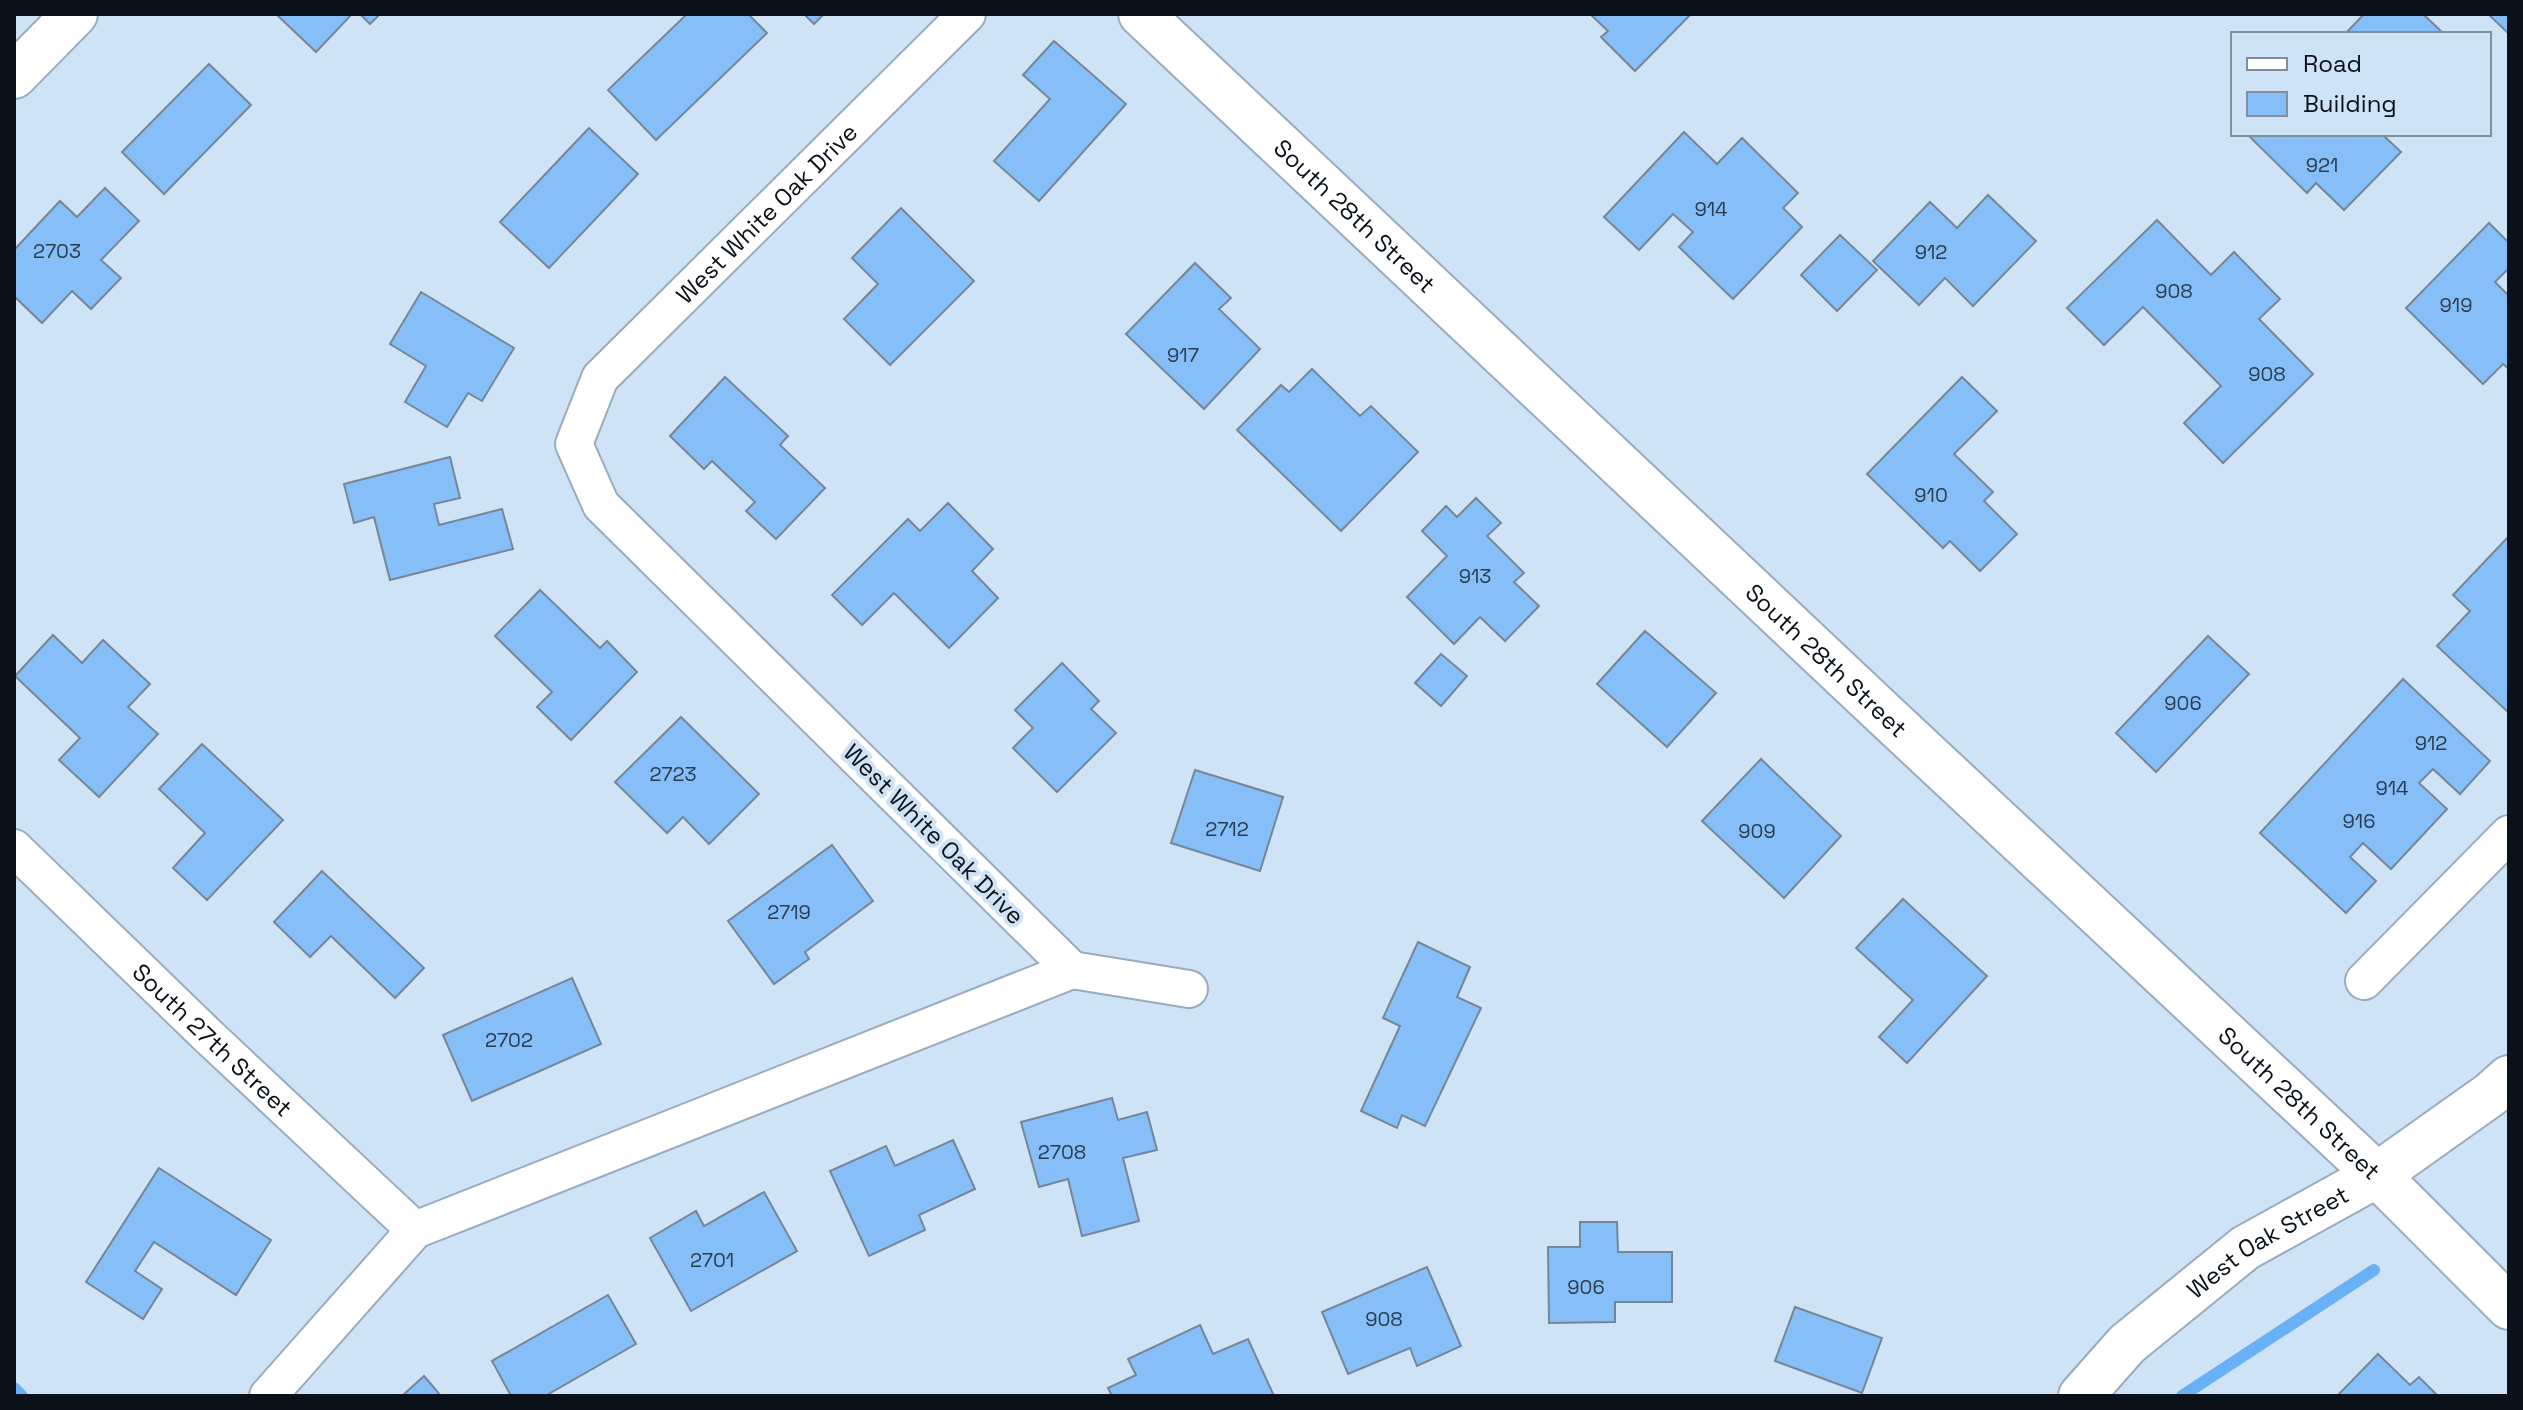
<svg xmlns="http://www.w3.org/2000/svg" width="2523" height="1410" font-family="'Space Grotesk',sans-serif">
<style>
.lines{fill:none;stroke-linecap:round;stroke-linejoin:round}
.stream{stroke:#68b1f6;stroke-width:12}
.building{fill:#86bff7;stroke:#758698;stroke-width:2}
.minor-casing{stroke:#99abbe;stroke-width:40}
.tertiary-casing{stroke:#99abbe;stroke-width:48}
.minor{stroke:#fff;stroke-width:36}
.tertiary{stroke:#fff;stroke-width:44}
.labels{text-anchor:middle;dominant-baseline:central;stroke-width:8;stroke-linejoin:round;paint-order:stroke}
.number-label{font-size:20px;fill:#2a3c50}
.street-label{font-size:24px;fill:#0b1118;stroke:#cfe3f6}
</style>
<rect width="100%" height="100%" fill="#cfe3f6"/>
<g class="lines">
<g class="stream">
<path d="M14,1388l8,8"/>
<path d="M2182,1396l192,-126"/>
</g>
</g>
<g class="building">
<path d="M276,14h76l-36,38z"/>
<path d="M360,14h20l-10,10z"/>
<path d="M687,14h61l19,19 -111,107 -48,-50z"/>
<path d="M804,14h20l-10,10z"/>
<path d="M1590,14h101l-56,57 -34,-34 7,-6z"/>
<path d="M2364,14h59l21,20h-99z"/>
<path d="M2488,14h21v20z"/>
<path d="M1054,41l72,63 -87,97 -45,-40 56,-62 -27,-24z"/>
<path d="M209,64l42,41 -87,89 -42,-42z"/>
<path d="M589,128l49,46 -89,94 -49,-46z"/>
<path d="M1684,132l33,32 25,-26 56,55 -15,15 19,19 -69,72 -54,-52 14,-15 -20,-18 -34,36 -35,-33z"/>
<path d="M2247,134h135l19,18 -57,58 -28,-27 -9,10z"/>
<path d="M105,188l34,33 -38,39 20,18 -30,31 -19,-18 -30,32 -28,-27v-46l46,-49 17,16z"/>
<path d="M1988,195l48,46 -63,65 -28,-28 -26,27 -46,-44 57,-59 27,26z"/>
<path d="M901,208l73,73 -84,84 -46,-46 34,-35 -26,-26z"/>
<path d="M2157,220l54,55 23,-23 46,47 -21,20 54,55 -90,89 -39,-40 37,-37 -78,-79 -39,38 -37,-37z"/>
<path d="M2489,223l20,20v25l-14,14 14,14v73l-6,-5 -20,20 -77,-76z"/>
<path d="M1840,235l37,35 -40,41 -36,-36z"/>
<path d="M1195,263l36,35 -12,11 41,40 -56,60 -78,-75z"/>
<path d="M421,292l93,56 -32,53 -14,-8 -21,34 -42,-25 21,-36 -36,-22z"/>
<path d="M1312,369l48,47 11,-10 47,46 -77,79 -104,-101 44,-45 8,7z"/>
<path d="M725,377l63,59 -8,9 45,43 -49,51 -30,-28 9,-9 -43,-41 -8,8 -34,-33z"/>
<path d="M1962,377l35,34 -43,43 39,38 -9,9 33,33 -37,37 -30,-30 -7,7 -76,-74z"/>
<path d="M450,457l10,41 -26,6 5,21 63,-16 11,40 -123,31 -16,-63 -20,6 -10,-39z"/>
<path d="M1476,498l25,25 -14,13 37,37 -10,9 25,24 -34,35 -25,-24 -26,27 -47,-47 40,-41 -25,-25 24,-25 11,11z"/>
<path d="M948,503l45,46 -21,22 26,27 -49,50 -55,-55 -32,32 -30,-30 76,-76 12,12z"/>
<path d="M2509,536v177l-72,-67 33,-35 -17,-16z"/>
<path d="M540,590l60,58 7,-7 30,31 -66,68 -34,-33 15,-15 -57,-56z"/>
<path d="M1645,631l71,62 -49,54 -70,-63z"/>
<path d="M53,635l29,28 21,-23 47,44 -22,23 30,27 -59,63 -40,-37 21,-22 -65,-62z"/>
<path d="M2208,636l41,38 -93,98 -40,-39z"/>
<path d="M1441,654l26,22 -26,30 -26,-23z"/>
<path d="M1062,663l37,38 -8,8 25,24 -59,59 -44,-44 20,-20 -18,-18z"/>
<path d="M2403,679l87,82 -30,33 -27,-25 -14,14 28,26 -56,60 -28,-26 -13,14 26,24 -30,32 -86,-80z"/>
<path d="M681,717l78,77 -50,50 -26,-27 -16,16 -52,-51z"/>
<path d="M202,744l81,76 -76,80 -34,-32 32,-35 -46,-44z"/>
<path d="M1761,759l80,77 -57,62 -82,-77z"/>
<path d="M1195,770l88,27 -23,74 -89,-28z"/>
<path d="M832,845l41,56 -68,51 4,7 -35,25 -46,-63z"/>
<path d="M322,871l102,97 -29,30 -64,-62 -21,21 -36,-35z"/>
<path d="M1903,899l84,77 -80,87 -28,-26 34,-37 -57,-52z"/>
<path d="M1418,942l52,25 -13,30 24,11 -56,118 -23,-11 -5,13 -36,-17 39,-85 -17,-8z"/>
<path d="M572,978l29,66 -129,57 -29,-66z"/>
<path d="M1112,1098l6,22 29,-8 10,38 -34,8 16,63 -57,15 -14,-57 -29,8 -18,-65z"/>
<path d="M953,1140l22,49 -56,26 6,15 -56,26 -39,-85 56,-25 9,20z"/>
<path d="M159,1168l112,72 -35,55 -82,-53 -19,29 27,18 -19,30 -57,-37z"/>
<path d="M764,1192l33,59 -106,60 -41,-73 46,-27 8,15z"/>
<path d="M1580,1222h37l1,30h54v50h-57v20l-66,1 -1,-76h32z"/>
<path d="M1427,1267l34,79 -44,20 -7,-18 -62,26 -26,-62z"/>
<path d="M608,1295l28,49 -91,52h-34l-19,-35z"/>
<path d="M1795,1307l87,31 -20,55 -87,-32z"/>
<path d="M1200,1325l13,29 35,-15 26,57h-162l-4,-8 28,-13 -8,-16z"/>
<path d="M2378,1354l32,31 9,-8 19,19h-101z"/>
<path d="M424,1376l17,20h-39z"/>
</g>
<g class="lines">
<g class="minor-casing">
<g id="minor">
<path id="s1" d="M14,848l193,187 208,195"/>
<path d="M1072,970l117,19"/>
<path d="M2364,981l145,-147"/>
<path id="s2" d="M268,1396l147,-166 657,-260 -471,-465 -27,-61 26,-66 367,-364"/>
</g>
</g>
<g class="tertiary-casing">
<g id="tertiary">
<path id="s3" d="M1141,14l744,701 492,460 132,132"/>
<path d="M14,76l61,-62"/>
<path id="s4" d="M2081,1396l46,-52 118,-96 132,-73 114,-81 18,-16"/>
</g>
</g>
<use href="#minor" class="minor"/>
<use href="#tertiary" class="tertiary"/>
</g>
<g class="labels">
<g class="number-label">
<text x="2322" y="165">921</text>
<text x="1711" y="209">914</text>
<text x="57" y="251">2703</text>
<text x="1931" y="252">912</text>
<text x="2174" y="291">908</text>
<text x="2456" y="305">919</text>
<text x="1183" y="355">917</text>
<text x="2267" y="374">908</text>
<text x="1931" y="495">910</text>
<text x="1475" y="576">913</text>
<text x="2183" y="703">906</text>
<text x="2431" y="743">912</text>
<text x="673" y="774">2723</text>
<text x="2392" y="788">914</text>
<text x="2359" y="821">916</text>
<text x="1227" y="829">2712</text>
<text x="1757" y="831">909</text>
<text x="789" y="912">2719</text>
<text x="509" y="1040">2702</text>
<text x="1062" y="1152">2708</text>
<text x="712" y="1260">2701</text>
<text x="1586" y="1287">906</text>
<text x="1384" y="1319">908</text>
</g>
<g class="street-label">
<text stroke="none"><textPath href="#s2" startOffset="1962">West White Oak Drive</textPath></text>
<text stroke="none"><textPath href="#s3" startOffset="294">South 28th Street</textPath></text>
<text stroke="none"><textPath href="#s3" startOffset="942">South 28th Street</textPath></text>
<text transform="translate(934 834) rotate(45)">West White Oak Drive</text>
<text stroke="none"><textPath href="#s1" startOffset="276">South 27th Street</textPath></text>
<text stroke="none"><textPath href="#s3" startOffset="1590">South 28th Street</textPath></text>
<text stroke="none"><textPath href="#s4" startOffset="244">West Oak Street</textPath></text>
</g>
</g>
<rect width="2523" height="1410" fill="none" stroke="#0b1118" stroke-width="32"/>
<rect x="2231" y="32" width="260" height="104" fill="#cfe3f6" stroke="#818f9d" stroke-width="2"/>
<rect x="2247" y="58" width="40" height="12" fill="#ffffff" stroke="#818f9d" stroke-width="2"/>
<text x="2303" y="72" font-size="24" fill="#0b1118">Road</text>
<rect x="2247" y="92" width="40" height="24" fill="#86bff7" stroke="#818f9d" stroke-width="2"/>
<text x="2303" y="112" font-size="24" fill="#0b1118">Building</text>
</svg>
